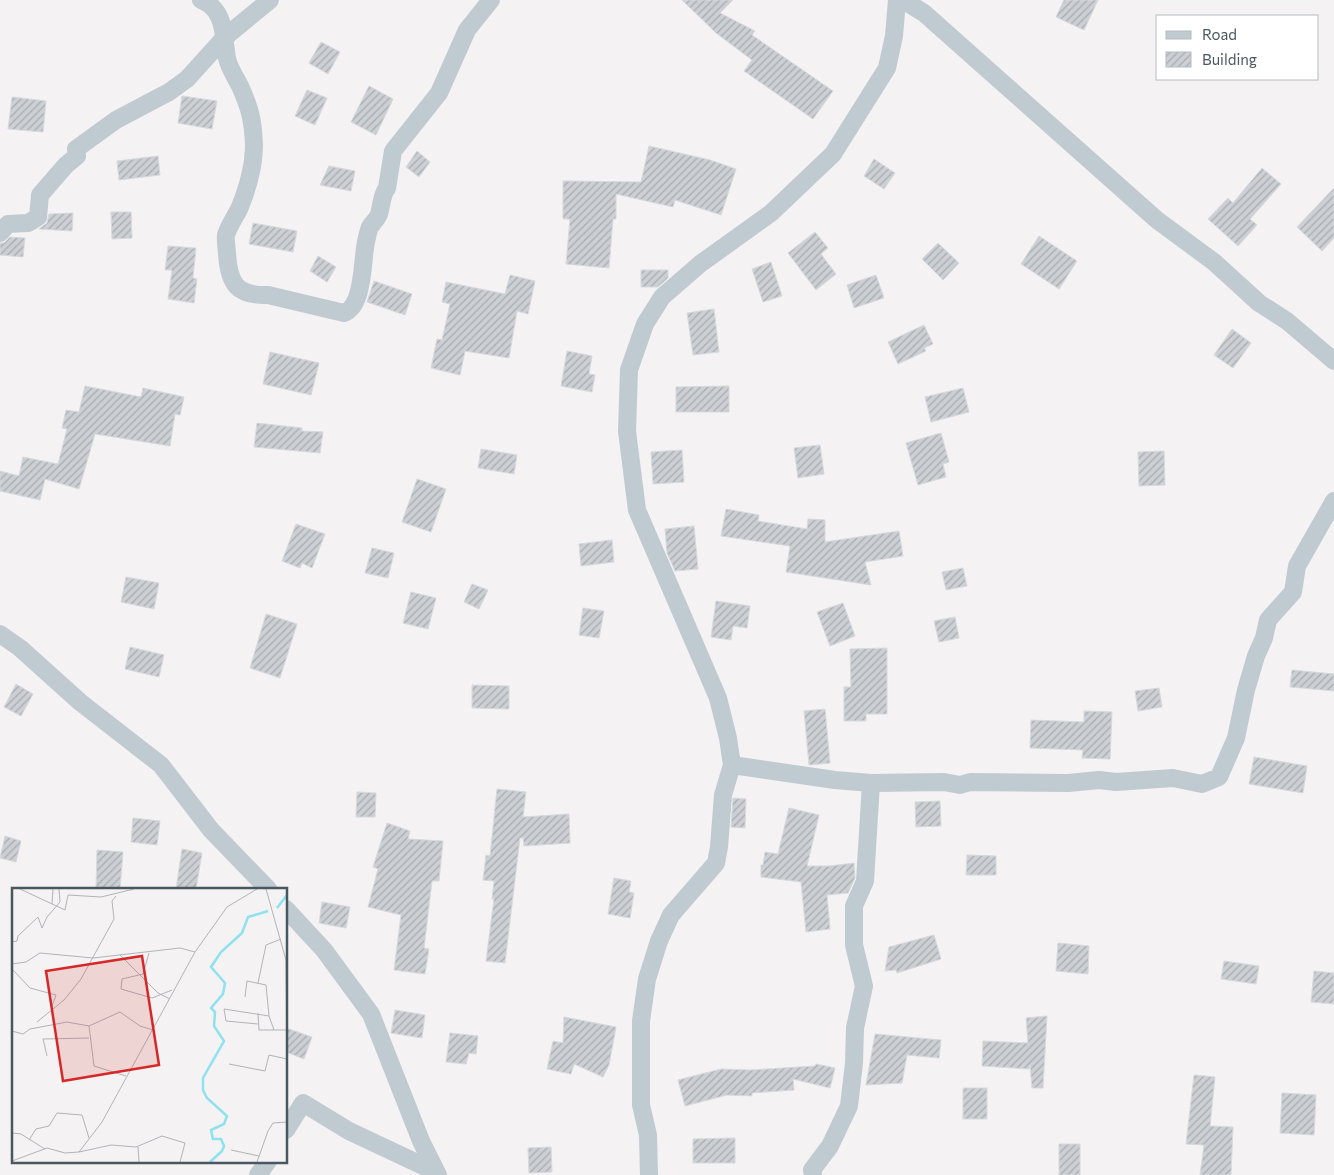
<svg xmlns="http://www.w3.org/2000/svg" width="1334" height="1175" font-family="Commissioner,sans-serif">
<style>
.building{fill:url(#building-hatch);stroke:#d6d9dd}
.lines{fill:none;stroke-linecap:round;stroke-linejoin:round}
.street{stroke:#c0cad1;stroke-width:18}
.inset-river{fill:none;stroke:#8ee1ee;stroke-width:2.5}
.inset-road{fill:none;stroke:#b0b4b8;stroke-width:1}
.view{fill:#d62828;fill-opacity:0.15;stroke:#d62828;stroke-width:2.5}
.inset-edge{fill:none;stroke:#495760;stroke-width:2.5}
</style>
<defs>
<pattern id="building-hatch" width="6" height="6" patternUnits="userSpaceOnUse" patternTransform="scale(1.25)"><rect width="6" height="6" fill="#ccd0d4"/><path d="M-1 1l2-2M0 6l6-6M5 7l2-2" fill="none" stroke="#a8acaf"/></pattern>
</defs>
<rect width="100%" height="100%" fill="#f4f2f2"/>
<g class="building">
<path d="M682,0h51l-13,13 35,18 -3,4 81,56 -20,28 -69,-48 8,-11 -36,-27z"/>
<path d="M1064,0h34l-14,30 -28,-13z"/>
<path d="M321,42l19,10 -12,22 -19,-11z"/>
<path d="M369,86l24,13 -17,36 -25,-13z"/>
<path d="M307,90l20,8 -12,27 -20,-9z"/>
<path d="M182,96l35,5 -5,28 -34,-6z"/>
<path d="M12,97l34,4 -3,31 -35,-3z"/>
<path d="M649,146l61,14 26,9 -15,46 -46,-15 -2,7 -57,-13v25h-3l-4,49 -43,-4 4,-45h-7v-38l78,1z"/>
<path d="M417,151l13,11 -11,15 -13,-10z"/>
<path d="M158,156l2,19 -41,5 -2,-19z"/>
<path d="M874,159l21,14 -11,16 -20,-13z"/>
<path d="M329,166l26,5 -4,20 -31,-6z"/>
<path d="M1262,168l19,16 -31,35 7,6 -19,21 -30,-27 20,-21 5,5z"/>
<path d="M1334,188v50l-12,13 -25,-24z"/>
<path d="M111,212h20l1,26 -20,1z"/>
<path d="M73,213l-1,18 -33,-2 8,-6 2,-9z"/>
<path d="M253,223l44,8 -4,21 -44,-8z"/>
<path d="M815,232l13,16 -7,6 15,20 -20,16 -28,-37z"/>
<path d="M1039,236l38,25 -18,28 -38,-25z"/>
<path d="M10,237l15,1 -2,19 -23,-2v-12h4z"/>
<path d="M938,243l21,20 -16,17 -21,-21z"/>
<path d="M168,246l28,2 -3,30 4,1 -3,24 -26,-4 4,-29h-7z"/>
<path d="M318,256l18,11 -9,15 -17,-11z"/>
<path d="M771,262l11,34 -19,6 -11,-33z"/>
<path d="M641,270h27v8l-10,9h-17z"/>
<path d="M510,275l25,6 -7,33 -11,-3 -8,47 -44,-7 -5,24 -29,-7 6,-29 5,1 8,-36 -8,-2 4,-20 59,12z"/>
<path d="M876,275l8,23 -30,10 -7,-23z"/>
<path d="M374,281l38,13 -7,21 -38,-13z"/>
<path d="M714,309l5,43 -26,3 -6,-42z"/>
<path d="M924,325l9,19 -9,4 2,3 -28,13 -10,-22z"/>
<path d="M1232,329l19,14 -18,25 -19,-13z"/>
<path d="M567,351l25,5 -3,18 6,1 -3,17 -31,-6z"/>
<path d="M270,352l49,11 -8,32 -48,-11z"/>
<path d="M85,386l56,11 2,-9 41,9 -4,18 -5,-1 -5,32 -75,-12 -16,55 -34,-10 -5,21 -40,-9v-20l19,5 4,-19 35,7 9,-35 -5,-1 4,-18 13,2z"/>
<path d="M729,386v26h-53v-25z"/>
<path d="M963,388l6,24 -38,10 -6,-25z"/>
<path d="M257,423l45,5v3l21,1 -3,21 -66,-6z"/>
<path d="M941,433l8,29 -6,2 3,13 -28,8 -12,-42z"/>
<path d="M820,445l4,29 -26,4 -4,-30z"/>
<path d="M481,449l36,6 -3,19 -36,-6z"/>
<path d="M682,450l2,32 -31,2 -2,-32z"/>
<path d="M1164,451l1,34 -26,1 -1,-34z"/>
<path d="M417,479l29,10 -15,43 -29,-10z"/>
<path d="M726,509l33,6 -1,6 49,8 1,-10 17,1v22l74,-11 4,25 -38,6 6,23 -85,-13 4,-26 -69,-10z"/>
<path d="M296,524l29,10 -13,34 -10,-5 -2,5 -18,-7z"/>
<path d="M694,526l4,43 -23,2 -8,-18 -2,-24z"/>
<path d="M612,540l2,22 -33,4 -2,-22z"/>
<path d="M372,548l22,5 -6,25 -23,-5z"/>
<path d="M963,568l4,18 -21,4 -4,-18z"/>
<path d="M126,577l33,6 -5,26 -33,-7z"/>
<path d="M472,584l16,6 -9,19 -15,-7z"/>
<path d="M411,592l25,6 -8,31 -25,-6z"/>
<path d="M716,601l34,5 -3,22 -14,-2 -2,14 -20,-3z"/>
<path d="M843,603l12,33 -25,10 -13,-34z"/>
<path d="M583,608l21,3 -5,27 -20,-3z"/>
<path d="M266,614l31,10 -17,54 -30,-10z"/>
<path d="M955,617l4,21 -20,4 -5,-21z"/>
<path d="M130,647l34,8 -5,22 -34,-8z"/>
<path d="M887,648v66h-21v7h-22v-34h7l-1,-38z"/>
<path d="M1292,670l42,4v17l-44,-4z"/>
<path d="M16,684l17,10 -12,22 -17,-9z"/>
<path d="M472,685l37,1v23l-37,-1z"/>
<path d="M1159,688l3,19 -24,4 -3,-20z"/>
<path d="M825,709l5,54 -21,2 -5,-54z"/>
<path d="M1084,711l28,1 -2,47 -28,-1 1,-8 -53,-2 1,-28 53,2z"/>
<path d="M1254,757l53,9 -4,27 -54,-9z"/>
<path d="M497,789l29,3 -3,25 46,-3 1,29 -46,3 -1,-8h-3l-15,125 -19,-2 8,-62h-2l2,-18 -11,-1 3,-25 4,1z"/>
<path d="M357,792l19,1 -1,24h-19z"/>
<path d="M733,798l13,1 -1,29 -14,-1z"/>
<path d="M940,801l1,25 -25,1 -1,-25z"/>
<path d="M789,808l30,7 -12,51h22l25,-3 1,15 -7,15 -21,2 3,34 -24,3 -5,-50 -40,-5v-12h2l2,-13 13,2z"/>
<path d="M133,818l27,3 -3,24 -26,-3z"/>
<path d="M387,823l23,8 -2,8 35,2 -4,40h-7l-8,67 5,1 -4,25 -31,-4 7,-55 -33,-8 10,-38 -5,-2z"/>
<path d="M5,836l16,5 -5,21 -16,-4z"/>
<path d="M182,849l20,4 -6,36h-20z"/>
<path d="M97,850l26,2 -3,37h-24z"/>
<path d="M967,855l29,1v19h-30z"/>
<path d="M614,878l17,3 -2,11 5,1 -4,25 -22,-4z"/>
<path d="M322,902l28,5 -4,21 -27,-5z"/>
<path d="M934,935l7,24 -44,14 -1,-3 -11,1 4,-24z"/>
<path d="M1058,943l31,3 -1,28 -32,-3z"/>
<path d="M1224,961l35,5 -3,18 -35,-5z"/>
<path d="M1314,971l20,2v31l-23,-2z"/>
<path d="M395,1010l30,5 -3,23 -31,-5z"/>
<path d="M1047,1016l-4,72h-11l-2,-23 -1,4 -47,-3 1,-25 45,2 -2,-25z"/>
<path d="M564,1017l52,10 -7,38 -6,12 -29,-13 -3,10 -24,-5 6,-28 10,2z"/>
<path d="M286,1028l26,9 -8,22 -18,-7z"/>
<path d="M450,1033l28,3 -2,18 -7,-1 -3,11 -20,-2z"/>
<path d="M875,1034l66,6 -2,18 -32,-3 -5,28 -36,2z"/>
<path d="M816,1064l19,4 -5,20 -37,-9 1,11 -42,3v3l-25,-1 -42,11 -7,-26 43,-11 29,1 65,-4z"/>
<path d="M1194,1075l21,2 -5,49 23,1 -2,48h-31l4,-30 -18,-1z"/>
<rect x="963" y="1088" width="24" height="31"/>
<path d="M1282,1093l34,2 -2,40 -34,-2z"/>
<path d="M735,1138v25h-42v-24z"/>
<rect x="1059" y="1144" width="21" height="31"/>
<path d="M551,1147l1,25 -23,1 -1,-25z"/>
</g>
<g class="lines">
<g class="street">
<path d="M201,0c25,10 22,36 26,58 2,10 9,20 13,28 10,22 13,34 14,59 0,22 -6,42 -14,62 -4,9 -11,18 -14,28 -1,5 1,13 1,19 2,29 9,42 41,41l76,18c20,-7 18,-53 22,-71 1,-4 2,-11 4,-15 3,-5 7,-7 9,-13 3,-9 2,-18 8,-26l6,-37 46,-58 28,-63 24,-30"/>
<path d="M903,0l21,13 233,207 57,42 45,41 28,18 47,40"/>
<path d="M0,233l8,-9 20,-1 10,-6 2,-22 26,-30 11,-9 -1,-7 40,-29 53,-28 18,-13 38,-42 45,-37"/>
<path d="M0,634l20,14 60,54 81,63 50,65 57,59"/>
<path d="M732,765l103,15 36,3 73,-1 16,3 10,-3 98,1 31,-3 17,2 57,-4 29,6 17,-7 17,-39 10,-48 10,-34 8,-18 4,-18 25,-28 4,-26 37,-65"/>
<path d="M286,909l38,41 47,64 50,127 17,34"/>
<path d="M286,1130l17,-27 46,28 87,41"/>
<path d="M258,1175l10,-14"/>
<path d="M649,1175l-1,-40 -7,-30v-84l6,-42 12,-38 12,-26 45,-52 3,-16 4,-52 9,-30 -4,-27 -10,-40 -81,-188 -10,-79 2,-61 16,-46 17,-27 38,-33 71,-51 62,-59 54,-86 7,-32 3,-36"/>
<path d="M813,1175l-1,-5 18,-24 19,-40 5,-43 1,-35 9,-42 -10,-41v-39l11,-25 6,-98"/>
</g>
</g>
<g transform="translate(12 888)">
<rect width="275" height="275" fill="#f4f2f2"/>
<path class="inset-river" d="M265,20l10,-13M198,274l12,-11 2,-5 -3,-7h-8l-2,-9 13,-6 3,-8 -20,-18 -4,-8v-12l21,-37 -10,-15 1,-14 -4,-4 12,-14 2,-11 -14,-16 10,-15 21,-19 6,-16 20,-6"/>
<path class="inset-road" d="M8,1l45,21 3,-15 33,2 33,-8M254,1l20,71 1,107M40,16l1,-15M0,54l5,-1 1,-5 20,-19 4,11 5,-11 13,-15 -1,-13M137,65l-6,21 -21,5 -1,10 31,9 20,-8M108,67l38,38 12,6M0,76l14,-2 14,-9 53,5 87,-10 15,4 32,-45 30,-18M0,81l18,19 26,7 -4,11M246,95l8,-38 15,-6M233,109l2,-16 19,4 3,31M246,125l1,17h27M25,134l27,-22 17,-21 33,-60 -2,-18 4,-5M246,136l-32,-3 -2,-12 45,7 5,14M77,138l5,40 32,10M0,143l11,3 7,-5 37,-7 22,4 31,-14 20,14 13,4M35,168l-4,-17 46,-1M217,176l36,7 4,-16 18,4M0,245l9,1 24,15M17,252l7,-11 13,-3 8,-13 25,2 7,23M126,259l1,15M219,262l28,6M67,264l32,-7 25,2 26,-11 23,7 -5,19M0,273l35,-13 18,5 14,-1 23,-30 93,-170M245,274l11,-31 5,-8 14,-1"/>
<path class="view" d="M130,68l17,109 -96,16 -17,-110z"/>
<rect width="275" height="275" class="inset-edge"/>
</g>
<rect x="1156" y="15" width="162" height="65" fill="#ffffff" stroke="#b6bcbf"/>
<rect x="1166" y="31" width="25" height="8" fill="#c0cad1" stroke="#b6bcbf"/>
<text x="1202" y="40" font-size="15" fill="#495760">Road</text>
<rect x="1166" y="52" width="25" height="15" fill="url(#building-hatch)" stroke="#b6bcbf"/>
<text x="1202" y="65" font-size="15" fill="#495760">Building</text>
</svg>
